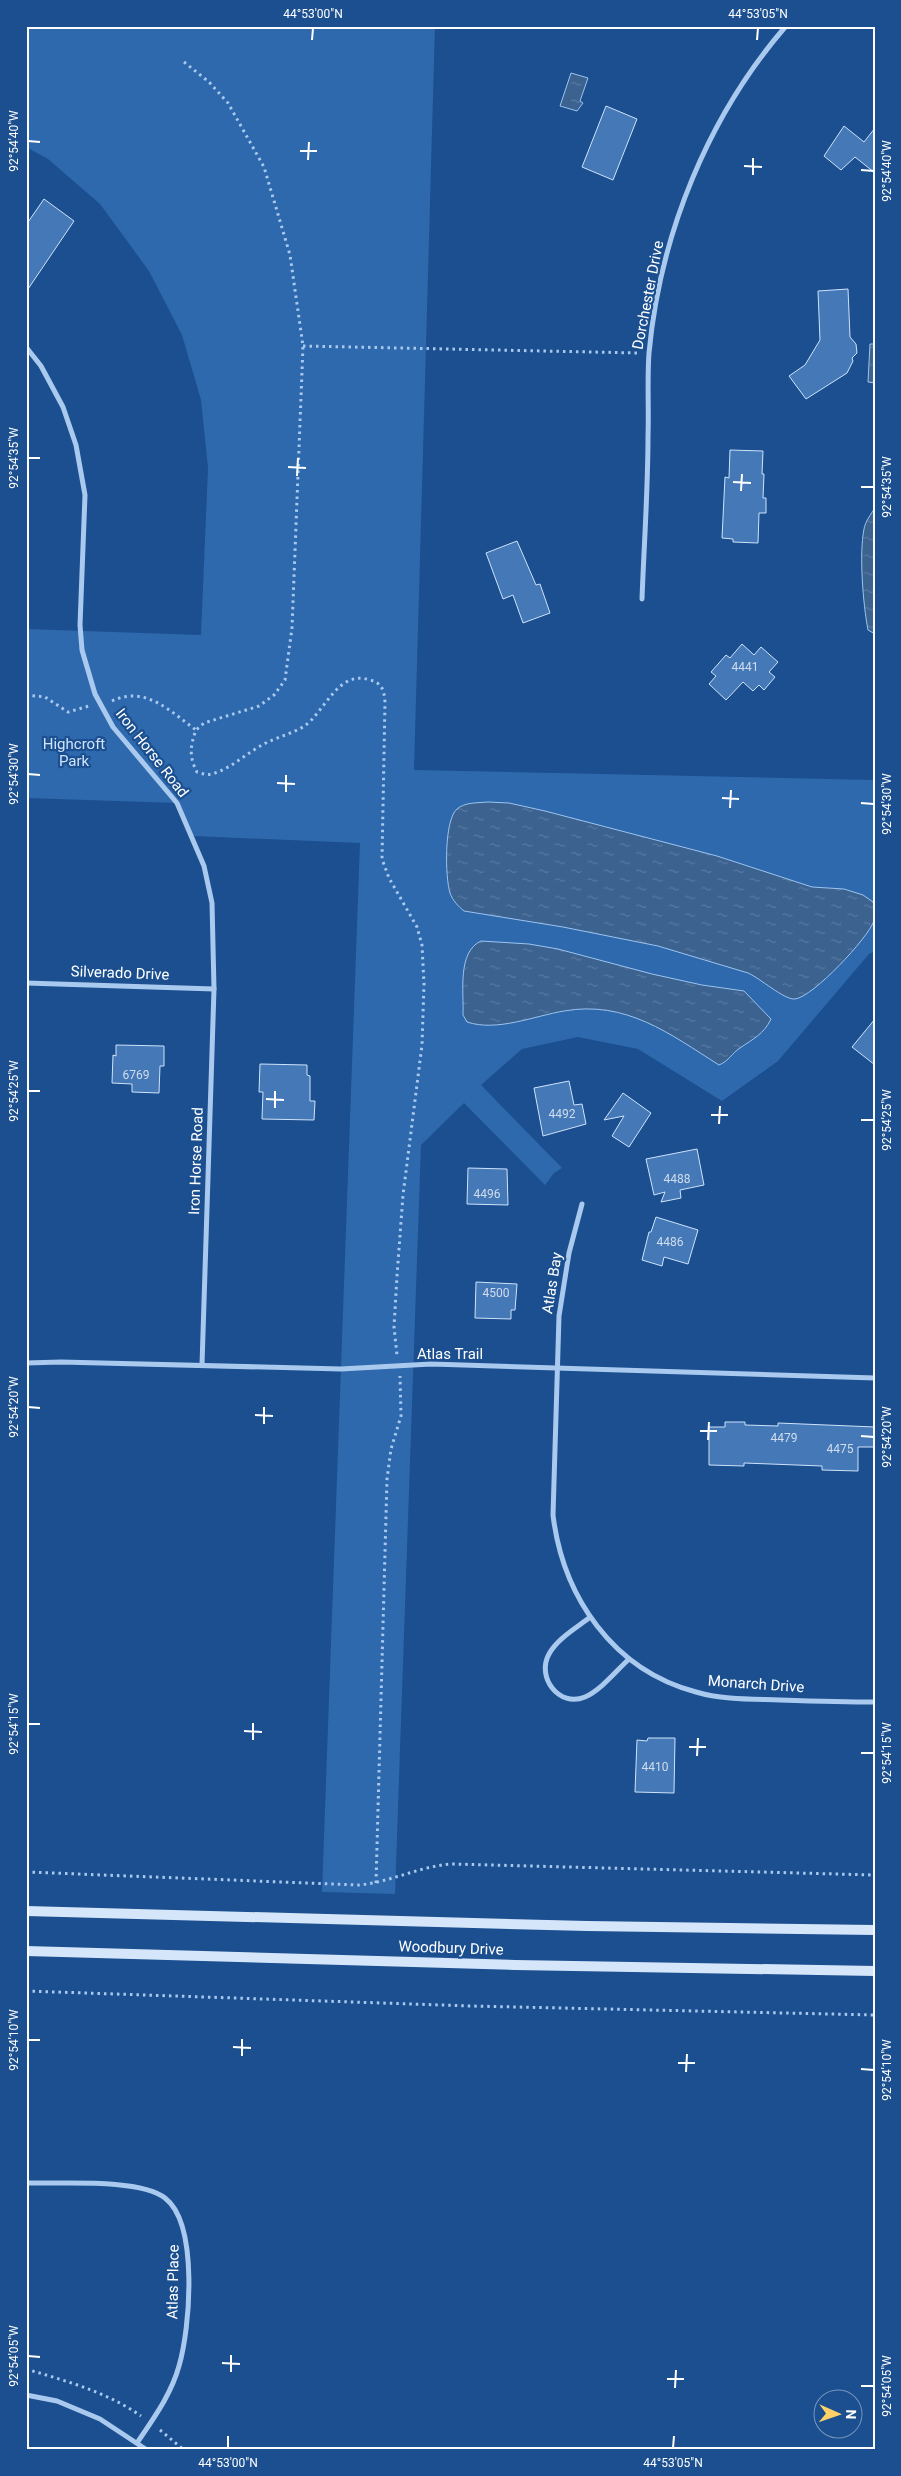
<svg xmlns="http://www.w3.org/2000/svg" width="901" height="2476" font-family="Roboto,sans-serif">
<style>
.park{fill:#2e69ad}
.water{fill:url(#water-ripples);stroke:#9cc4f0}
.building{fill:#4478b7;stroke:#cfe3fa}
.lines{fill:none;stroke-linecap:round;stroke-linejoin:round}
.path{stroke:#a9c9ee;stroke-width:3;stroke-dasharray:2.5 4;stroke-linecap:butt}
.minor{stroke:#a9c9ee;stroke-width:5}
.secondary{stroke:#d6e6fa;stroke-width:10}
.ticks{fill:none;stroke:#fff;stroke-width:2}
.labels{text-anchor:middle;dominant-baseline:central;stroke-width:4.5;stroke-linejoin:round;paint-order:stroke}
.number-label{font-size:12px;fill:#d0dded}
.street-label{font-size:15px;fill:#fff;stroke:#1b4f8f}
.park-label{font-size:15px;fill:#cfe3fa;stroke:#1b4f8f}
.neatline{fill:none;stroke:#fff;stroke-width:2}
.ticks-label{font-size:12px;text-anchor:middle;fill:#fff}
</style>
<defs>
<pattern id="water-ripples" width="26" height="14" patternUnits="userSpaceOnUse" patternTransform="scale(1.25)"><rect width="26" height="14" fill="#3c6290"/><path d="M2 4q2-2 4 0t4 0M15 11q2-2 4 0t4 0" fill="none" stroke="#597aa1"/></pattern>
</defs>
<rect width="100%" height="100%" fill="#1b4f8f"/>
<path class="park" d="M26,26h409l-21,744 461,10v171l-6,3 -91,107 -56,40 -84,-52 -60,-12 -56,12 -41,36 81,83 -8,5 -9,12 -81,-82 -43,42 -26,749 -73,-2 38,-1049 -167,-7 -16,-33 -151,-5v-169l175,6 7,-167 -7,-68 -19,-65 -33,-64 -49,-67 -52,-45 -22,-12z"/>
<g class="water">
<path d="M571,73l17,5 -8,23 3,2 -6,8 -17,-5z"/>
<path d="M870,344h5v39l-7,-1z"/>
<path d="M875,508v126l-7,-4c-5,-26 -9,-76 -4,-101 1,-7 7,-15 11,-21z"/>
<path d="M488,802l21,1 36,8 172,45 95,31 32,2 19,6 10,7c2,5 3,14 1,19 -6,17 -61,76 -79,78 -11,1 -35,-21 -47,-26l-90,-27 -95,-19 -99,-16c-6,-5 -11,-10 -14,-18 -5,-16 -6,-73 7,-84 8,-7 21,-6 31,-7z"/>
<path d="M481,941l48,3 29,5 94,25 50,11 42,6 27,28c-7,15 -18,20 -31,29 -8,5 -11,13 -21,17 -49,-31 -93,-65 -155,-54 -30,5 -67,21 -97,11l-4,-7c1,-23 -6,-63 18,-74z"/>
</g>
<g class="building">
<path d="M606,106l31,13 -24,61 -31,-13z"/>
<path d="M844,126l20,16 11,-14v45l-20,-16 -14,13 -17,-14z"/>
<path d="M44,199l30,22 -48,71v-67z"/>
<path d="M848,289l2,48 6,7 1,9 -5,5 1,3 -6,12 -41,26 -17,-23 16,-11 15,-25 -2,-49z"/>
<path d="M730,450l33,1 -1,23h2l-1,24h3v15h-7l-1,30 -25,-1v-3l-11,-1 3,-61 4,1z"/>
<path d="M517,541l19,44 4,-1 10,29 -27,10 -10,-28 -10,4 -17,-46z"/>
<path d="M742,644l12,11 7,-8 17,15 -9,10 6,5 -11,13 -5,-5 -6,6 -10,-9 -17,18 -17,-16 7,-8 -5,-4 15,-17 4,3z"/>
<path d="M875,1019v46l-23,-18z"/>
<path d="M116,1045l48,1v20h-4l-1,27 -27,-1v-8l-20,-1 1,-28 3,1z"/>
<path d="M260,1064l47,1v10l3,1v25h5l-1,19 -52,-1 1,-27h-4z"/>
<path d="M569,1081l5,24 8,-1 4,20 -43,12 -9,-48z"/>
<path d="M623,1093l28,20 -22,34 -17,-11 12,-20 -20,4z"/>
<path d="M697,1149l7,36 -24,5 1,8 -20,4 4,-10 -11,3 -8,-36z"/>
<path d="M468,1168l39,1 1,36 -41,-1z"/>
<path d="M656,1217l42,13 -10,34 -24,-7 -2,9 -20,-6 7,-28h2z"/>
<path d="M476,1282l41,2 -2,26h-4v9l-36,-1z"/>
<path d="M725,1422h20v3l33,1v-3l97,4v20h-17v24l-36,-1v-4l-78,-3v3l-35,-1v-38h16z"/>
<path d="M648,1738h27l-1,55 -39,-1 2,-52 10,1z"/>
</g>
<g class="lines">
<g class="path">
<path d="M184,62l25,20 19,21 36,64 26,88 13,91 -11,282 -7,52 -11,15 -15,11 -55,17 -8,7"/>
<path d="M303,346l336,7"/>
<path d="M26,695l19,2 23,15 21,-6"/>
<path d="M112,701c33,-16 58,10 84,29 -6,16 -7,27 1,42 6,2 12,4 18,1 18,-6 33,-21 49,-29 13,-7 27,-10 39,-17 22,-14 34,-58 67,-47 12,3 14,10 15,22l-3,157 7,19 28,49 5,18 2,39 -2,61 -19,150 -6,81 -3,51 3,28"/>
<path d="M26,1872l333,13c32,-3 61,-19 93,-21l423,11"/>
<path d="M376,1883l11,-404 4,-30 10,-33 -1,-40"/>
<path d="M26,1991l445,15 404,9"/>
<path d="M26,2369c40,12 81,23 115,47"/>
<path d="M160,2430l24,20"/>
</g>
<g class="minor">
<path d="M26,347l15,19 22,41 13,38 9,50 -5,130 2,25 13,44 18,33 64,76 27,63 8,37 2,86 -12,376"/>
<path d="M642,599c2,-54 6,-109 6,-163 1,-27 -1,-56 1,-83 11,-119 59,-237 137,-327"/>
<path d="M26,983l188,6"/>
<path d="M582,1204l-13,49 -10,63 -6,199c10,82 60,155 143,177 27,8 56,7 84,8 31,1 63,2 95,2"/>
<path d="M26,1363l35,-1 280,7 90,-5 444,14"/>
<path d="M589,1618c-13,10 -32,21 -40,36 -13,23 10,54 36,43 16,-7 31,-26 44,-38"/>
<path d="M27,2183c33,1 113,-5 138,15 34,26 25,131 14,168 -8,29 -26,53 -42,77"/>
<path d="M26,2395l31,6 43,18 47,31"/>
</g>
<g class="secondary">
<path d="M26,1911l561,15 288,4"/>
<path d="M26,1951l489,14 360,6"/>
</g>
</g>
<path class="ticks" d="M312,40l1,-12M757,40l1,-12M28,141l12,1M300,151h17M308,160l1,-18M744,166l18,1M861,170l13,1M753,175v-17M28,458h12M288,467l18,1M297,476l1,-18M733,482l18,1M861,487h13M741,491l1,-17M28,774l12,1M277,783l18,1M286,792v-17M722,798l17,1M861,803l13,1M730,808l1,-18M28,1091h12M266,1099l18,1M275,1108v-17M711,1115h17M861,1120h13M719,1124l1,-18M28,1407l12,1M255,1415l18,1M264,1424v-17M700,1431h17M861,1436l13,1M708,1440l1,-18M28,1724h12M244,1731l18,1M253,1740v-17M689,1747h17M861,1753h13M697,1756l1,-18M28,2040h12M233,2047l18,1M242,2056v-17M678,2063h17M861,2069l13,1M686,2072l1,-18M28,2356l12,1M222,2363l18,1M231,2372v-17M667,2379h17M861,2386h13M675,2388l1,-18M228,2448v-12M673,2448l1,-12"/>
<g class="labels">
<g class="number-label">
<text x="745" y="667">4441</text>
<text x="136" y="1075">6769</text>
<text x="562" y="1114">4492</text>
<text x="677" y="1179">4488</text>
<text x="487" y="1194">4496</text>
<text x="670" y="1242">4486</text>
<text x="496" y="1293">4500</text>
<text x="784" y="1438">4479</text>
<text x="840" y="1449">4475</text>
<text x="655" y="1767">4410</text>
</g>
<g class="street-label">
<text transform="translate(648 295) rotate(-79)">Dorchester Drive</text>
<text transform="translate(152 753) rotate(52)">Iron Horse Road</text>
<text transform="translate(120 973) rotate(2)">Silverado Drive</text>
<text transform="translate(196 1161) rotate(-88)">Iron Horse Road</text>
<text transform="translate(552 1283) rotate(-81)">Atlas Bay</text>
<text x="450" y="1354">Atlas Trail</text>
<text transform="translate(756 1684) rotate(4)">Monarch Drive</text>
<text transform="translate(451 1948) rotate(2)">Woodbury Drive</text>
<text transform="translate(173 2282) rotate(-89)">Atlas Place</text>
</g>
<g class="park-label">
<text x="74" y="744">Highcroft<tspan x="74" dy="17">Park</tspan></text>
</g>
</g>
<rect width="901" height="2476" fill="none" stroke="#1b4f8f" stroke-width="55"/>
<g transform="translate(838 2414) rotate(92)"><circle r="24" fill="#1b4f8f" stroke="#7695bc"/>
<path d="M0-4L9 19L0 12L-9 19Z" fill="#ffd166"/>
<text y="-8" font-size="14" font-weight="bold" text-anchor="middle" fill="#ffffff">N</text>
</g>
<rect x="28" y="28" width="846" height="2420" class="neatline"/>
<g class="ticks-label">
<text x="313" y="18">44°53'00"N</text>
<text x="758" y="18">44°53'05"N</text>
<text transform="translate(14 141) rotate(-90)" y="4">92°54'40"W</text>
<text transform="translate(887 171) rotate(-90)" y="4">92°54'40"W</text>
<text transform="translate(14 458) rotate(-90)" y="4">92°54'35"W</text>
<text transform="translate(887 487) rotate(-90)" y="4">92°54'35"W</text>
<text transform="translate(14 774) rotate(-90)" y="4">92°54'30"W</text>
<text transform="translate(887 804) rotate(-90)" y="4">92°54'30"W</text>
<text transform="translate(14 1091) rotate(-90)" y="4">92°54'25"W</text>
<text transform="translate(887 1120) rotate(-90)" y="4">92°54'25"W</text>
<text transform="translate(14 1407) rotate(-90)" y="4">92°54'20"W</text>
<text transform="translate(887 1437) rotate(-90)" y="4">92°54'20"W</text>
<text transform="translate(14 1724) rotate(-90)" y="4">92°54'15"W</text>
<text transform="translate(887 1753) rotate(-90)" y="4">92°54'15"W</text>
<text transform="translate(14 2040) rotate(-90)" y="4">92°54'10"W</text>
<text transform="translate(887 2070) rotate(-90)" y="4">92°54'10"W</text>
<text transform="translate(14 2356) rotate(-90)" y="4">92°54'05"W</text>
<text transform="translate(887 2386) rotate(-90)" y="4">92°54'05"W</text>
<text x="228" y="2467">44°53'00"N</text>
<text x="673" y="2467">44°53'05"N</text>
</g>
</svg>
